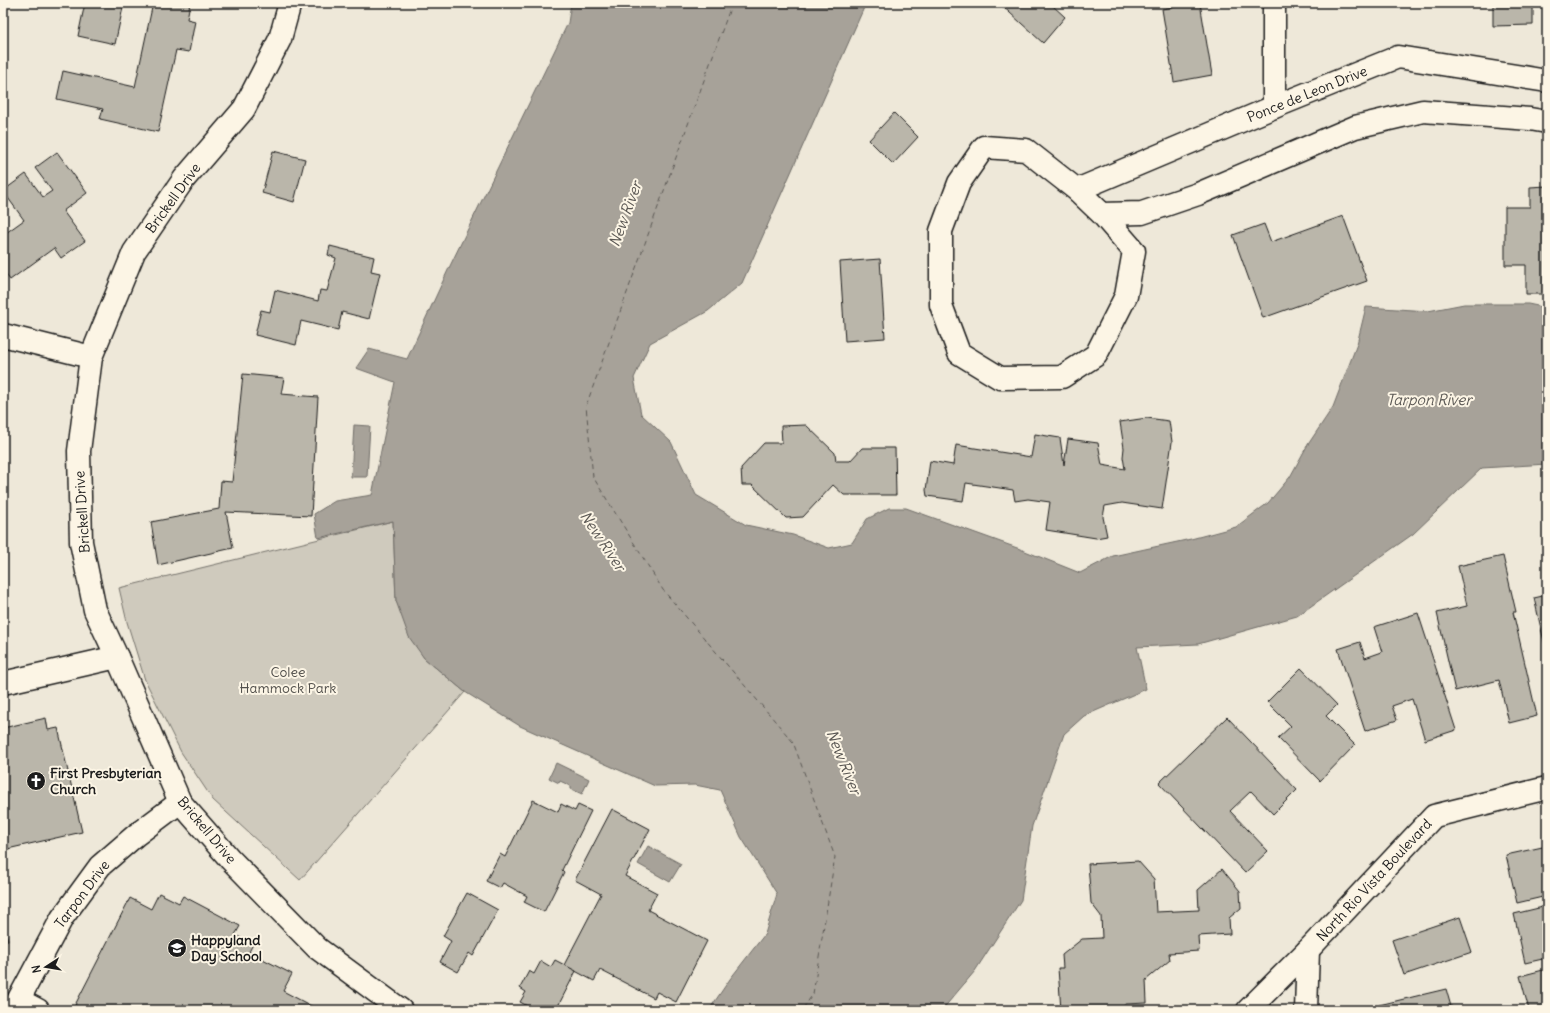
<svg xmlns="http://www.w3.org/2000/svg" width="1550" height="1013" font-family="Delius,sans-serif">
<style>
.green{fill:#cfcabd;stroke:#76736c}
.water{fill:#a7a299;stroke:#6f6c67}
.lines{fill:none;stroke-linecap:round;stroke-linejoin:round}
.ferry{stroke:#5b5854;stroke-width:1;stroke-dasharray:5 4;stroke-linecap:butt}
.building{fill:#bab6aa;stroke:#1c1c1c}
.minor-casing{stroke:#1c1c1c;stroke-width:25}
.minor{stroke:#fcf5e5;stroke-width:22}
.labels{text-anchor:middle;dominant-baseline:central;stroke-width:4;stroke-linejoin:round;paint-order:stroke}
.street-label{font-size:14px;fill:#1c1c1c;stroke:#fcf5e5}
.park-label{font-size:14px;fill:#52504c;stroke:#fcf5e5}
.poi-label{font-size:14px;font-weight:bold;fill:#1c1c1c;stroke:#fcf5e5;text-anchor:start}
.water-label{font-size:15px;font-style:italic;fill:#5b5854;stroke:#fcf5e5}
</style>
<rect width="100%" height="100%" fill="#eee8d9"/>
<filter id="ink" filterUnits="userSpaceOnUse"><feTurbulence type="fractalNoise" baseFrequency=".025" numOctaves="2"/><feDisplacementMap in="SourceGraphic" scale="8" xChannelSelector="R" yChannelSelector="G"/><feConvolveMatrix kernelMatrix="1 2 1 2 8 2 1 2 1" color-interpolation-filters="sRGB"/></filter>
<g filter="url(#ink)">
<path class="green" d="M393,521l3,80 28,57 41,34 -165,188 -87,-80 -32,-48 -36,-72 -18,-58 -8,-34z"/>
<g class="water">
<path d="M571,3h295l-124,280 -34,28 -58,32 -16,35 7,36 30,28 25,53 50,30 47,10 36,13 23,-5 15,-24 22,-11h17l114,41 60,24 33,-17 78,-17 45,-12 32,-24 22,-26 17,-31 26,-39 24,-63 9,-37 62,4 36,-7h64l19,4v156l-65,4 -69,66 -116,82 -99,28 -61,3 9,42 -62,27 -20,18 -32,92 -11,74 -46,71 -33,39h-233l21,-31 35,-45 12,-40 -36,-57 -21,-47 -25,-5 -40,1 -135,-60 -55,-34 -41,-34 -15,-21 -13,-36 -3,-80 -75,17 -4,-24 21,-13 37,-6 23,-113 -39,-14 13,-19 38,10 42,-91 119,-245z"/>
<path d="M354,425l16,1 -3,51h-16z"/>
<path d="M556,763l33,16 -7,15 -11,-5v-3l-11,-5 -1,2 -10,-5z"/>
<path d="M648,846l33,18 -11,18 -32,-18z"/>
</g>
<g class="lines">
<path class="ferry" d="M732,3l-146,403 7,71 70,113 130,152 42,115 -22,137 -11,16"/>
</g>
<g class="building">
<path d="M85,3h39l-9,41 -37,-8z"/>
<path d="M153,3h37l-3,16 8,2 -6,31 -13,-2 -18,82 -58,-13 3,-10 -46,-10 6,-28 72,16z"/>
<path d="M999,3h54l-1,2 13,12 -22,26z"/>
<path d="M1196,3h4l12,72 -38,7 -12,-73z"/>
<path d="M1493,3h54v3h-14v19l-40,1z"/>
<path d="M894,113l24,24 -25,27 -24,-24z"/>
<path d="M273,151l32,8 -11,43 -32,-9z"/>
<path d="M57,152l30,41 -24,18 22,30 -24,17 -7,-10 -44,32 -7,-10v-35l21,-15 -21,-29 23,-17 17,23 9,-6 -17,-23z"/>
<path d="M1547,186v108h-21v-29h-21v-58h25v-20z"/>
<path d="M1343,216l24,65 -104,37 -30,-83 31,-11 7,18z"/>
<path d="M330,246l44,11 -3,14 9,2 -11,46 -27,-7 -4,18 -37,-9 -5,24 -41,-10 6,-25 9,2 5,-22 43,11 2,-11 7,1 9,-33 -8,-3z"/>
<path d="M880,259l5,79 -40,3 -5,-79z"/>
<path d="M243,374l41,4 -3,16 37,3 -7,119 -85,-4 7,36 -75,17 -7,-43 68,-13 2,-28 11,1z"/>
<path d="M1147,418l22,3 3,21 -10,67 -40,-6 -17,3 -2,11 4,19 -11,2 -50,-8 4,-28 -22,-3 -13,2 -2,-11 -47,-7 -3,18 -36,-5 -1,-6 4,-29 23,4 3,-20 75,12 4,-23 25,4 4,27 4,-26 30,4 4,22 23,4 -2,-12 1,-9 -4,-26z"/>
<path d="M806,425l29,28 1,8h14l12,-13h33l1,47h-52l-11,-10 -30,32 -17,1 -34,-33h-10l-1,-17 23,-25h18l-1,-17z"/>
<path d="M1503,556l13,56h-3l24,104 -28,7 -10,-43 -44,11 -18,-78 30,-7 -9,-40z"/>
<path d="M1547,595v50l-2,1 -11,-48z"/>
<path d="M1418,613l38,117 -31,10 -13,-41 -20,7 5,14 -32,11 -27,-82 22,-7 5,16 17,-6 -8,-25z"/>
<path d="M1301,668l36,37 -11,11 29,29 -35,36 -42,-43 13,-12 -24,-24z"/>
<path d="M1227,717l70,73 -24,24 -22,-23 -21,20 38,40 -23,22 -86,-90z"/>
<path d="M46,718l2,12 10,-2 24,104 -79,18v-122z"/>
<path d="M533,800l25,12 3,-8 14,7 3,-6 13,6 -29,59 2,2 -20,40 -20,-10 3,-6 -24,-13 -3,5 -14,-7 14,-27 5,3z"/>
<path d="M612,809l38,20 -25,47 32,17 -9,17 59,31 -31,61 -19,-10 -3,6 -54,-28 -6,11 -30,-16 37,-71 -26,-14z"/>
<path d="M1547,846v50l-30,7 -11,-48z"/>
<path d="M1138,861l16,18 2,33 43,-2 -1,-20 24,-21 18,22 1,17 -12,10 1,16 -32,2 1,15 -30,2 1,7 -24,20 1,23 -21,1 -7,6h-58l-3,-42h5l-1,-13 20,-16 20,-1 -1,-22 -10,-13 -3,-39z"/>
<path d="M159,893l20,10 4,-7 57,30 -5,9 18,9 -4,8 43,22 -9,17 36,19h-234l-10,-5 55,-107 21,11z"/>
<path d="M467,893l31,17 -25,46 -4,-3 -11,19 -18,-10 11,-21 -8,-5z"/>
<path d="M1547,906v52l-22,5 -11,-49z"/>
<path d="M1460,917l12,35 -68,23 -12,-35z"/>
<path d="M3,920l5,20 -5,1z"/>
<path d="M555,960l21,11 -20,39h-21l-15,-8 6,-10 -6,-4 9,-17 5,3 7,-13 10,6z"/>
<path d="M1547,969v41h-18l-9,-34z"/>
<path d="M1446,989l6,21h-72l-1,-5z"/>
</g>
<g class="lines">
<g class="minor-casing">
<g id="minor">
<path d="M290,3l-10,36 -36,70 -60,70 -50,73 -43,105 -12,94 2,91 14,68 22,47 63,145 50,57 87,89 84,62"/>
<path d="M1274,107v-104"/>
<path d="M1077,190l197,-83 124,-50 149,24"/>
<path d="M1102,214l32,37 -8,45 -30,59 -34,22 -62,1 -41,-25 -18,-48v-74l18,-48 25,-36 42,3 51,40 25,24 40,-1 56,-19 157,-67 68,-16 107,8 17,3"/>
<path d="M3,335l88,22"/>
<path d="M3,683l114,-26"/>
<path d="M19,1000l19,10"/>
<path d="M13,1010l49,-92 38,-52 36,-31 44,-33"/>
<path d="M1248,1010l60,-60 126,-134 113,-28"/>
<path d="M1306,1010l2,-60"/>
</g>
</g>
<use href="#minor" class="minor"/>
</g>
</g>
<defs>
<g id="church-disc" transform="scale(1)"><circle r="9.5" fill="#1c1c1c" stroke="#fcf5e5"/><path d="M-1.2-6h2.4v3.5h3.3v2.4h-3.3V6h-2.4V-.1h-3.3v-2.4h3.3Z" fill="#fff"/></g>
<g id="school-disc" transform="scale(1)"><circle r="9.5" fill="#1c1c1c" stroke="#fcf5e5"/><path d="M0-5L7-2L0 1L-7-2ZM-4 1L0 2.5L4 1V4Q0 6-4 4Z" fill="#fff"/></g>
</defs>
<g fill-rule="evenodd">
<use href="#church-disc" x="36" y="781"/>
<use href="#school-disc" x="177" y="948"/>
</g>
<g class="labels">
<g class="street-label">
<text transform="translate(1307 94) rotate(-22)">Ponce de Leon Drive</text>
<text transform="translate(173 198) rotate(-54)">Brickell Drive</text>
<text transform="translate(82 512) rotate(-94)">Brickell Drive</text>
<text transform="translate(207 830) rotate(50)">Brickell Drive</text>
<text transform="translate(1374 880) rotate(-47)">North Rio Vista Boulevard</text>
<text transform="translate(82 894) rotate(-53)">Tarpon Drive</text>
</g>
<g class="park-label">
<text x="288" y="672">Colee<tspan x="288" dy="16">Hammock Park</tspan></text>
</g>
<g class="poi-label">
<text x="50" y="773">First Presbyterian<tspan x="50" dy="16">Church</tspan></text>
<text x="191" y="940">Happyland<tspan x="191" dy="16">Day School</tspan></text>
</g>
<g class="water-label">
<text transform="translate(625 214) rotate(-70)">New River</text>
<text x="1429" y="399">Tarpon River</text>
<text transform="translate(603 541) rotate(56)">New River</text>
<text transform="translate(844 762) rotate(68)">New River</text>
</g>
</g>
<rect width="1550" height="1013" fill="none" stroke="#fcf5e5" stroke-width="16"/>
<rect x="8" y="8" width="1534" height="997" fill="none" stroke="#1c1c1c" stroke-width="1.5" filter="url(#ink)"/>
<g transform="translate(46 967) rotate(258)" stroke="#fcf5e5" stroke-width="3" paint-order="stroke">
<path d="M0-3L7 15L0 10L-7 15Z" fill="#1c1c1c"/>
<text y="-6" font-size="11" font-weight="bold" text-anchor="middle" fill="#1c1c1c">N</text>
</g>
</svg>
